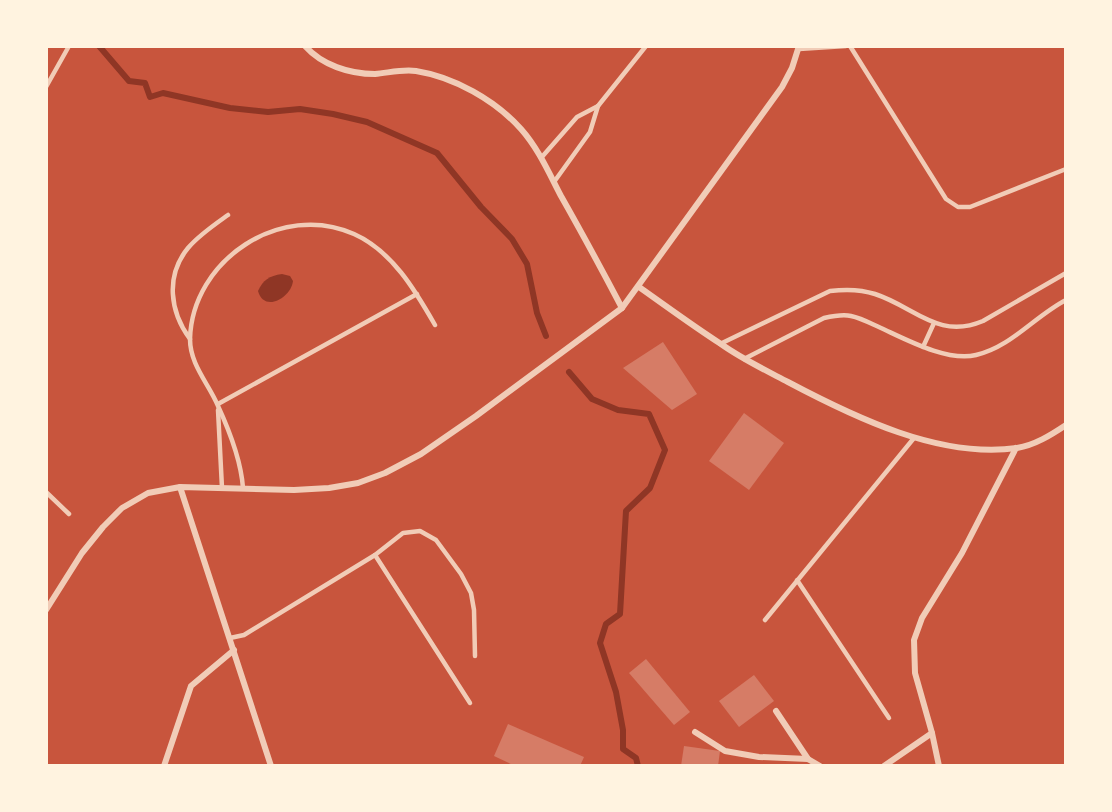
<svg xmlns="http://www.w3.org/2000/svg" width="1112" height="812" font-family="'PT Serif',serif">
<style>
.water{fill:#8f3625}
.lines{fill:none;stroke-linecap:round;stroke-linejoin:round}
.stream{stroke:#8f3625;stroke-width:6}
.building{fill:#d67c66}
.service{stroke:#f1ccb7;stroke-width:4.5}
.minor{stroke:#f1ccb7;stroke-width:6}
</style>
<rect width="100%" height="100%" fill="#c8553d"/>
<path class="water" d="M282,274l8,2 3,5c-2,17 -29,32 -35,10 5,-11 11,-15 24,-17z"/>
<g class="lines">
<g class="stream">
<path d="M99,46l30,35 16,2 5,14 13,-4 67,15 38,4 32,-3 33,5 34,8 70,31 44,54 31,32 15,25 10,49 9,23"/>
<path d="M569,372l23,27 26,11 31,4 16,36 -15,38 -24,23 -6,103 -14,10 -6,19 16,49 7,38v19l13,9 2,8"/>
</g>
</g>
<g class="building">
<path d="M663,342l34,52 -25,16 -49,-42z"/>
<path d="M744,413l40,30 -35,47 -40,-29z"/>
<path d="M646,659l44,53 -16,13 -45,-52z"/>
<path d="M754,675l20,26 -35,26 -20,-26z"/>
<path d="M508,724l76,33 -4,9h-65l-21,-10z"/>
<path d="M684,746l36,5 -2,15h-37z"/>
</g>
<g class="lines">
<g class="service">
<path d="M850,46l96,153 12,8h12l96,-38"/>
<path d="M799,49l47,-3"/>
<path d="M46,87l23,-41"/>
<path d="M541,158l36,-41 21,-11"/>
<path d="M554,182l36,-50 8,-26 48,-60"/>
<path d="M190,339c-20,-27 -25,-63 -2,-91 11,-13 26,-23 40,-33"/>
<path d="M720,344l110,-53c16,-2 30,-2 45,3 40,13 63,46 108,27l83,-48"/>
<path d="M923,347l11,-24"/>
<path d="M744,359l80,-41c9,-2 18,-4 27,-2 10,2 21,8 30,12 26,12 67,34 95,27 35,-8 59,-39 90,-55"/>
<path d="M218,404l199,-110"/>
<path d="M218,410l4,78"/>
<path d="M243,488c-2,-28 -13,-56 -25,-82 -9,-22 -28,-41 -28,-67 2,-79 91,-138 164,-105 38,17 61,56 81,91"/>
<path d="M46,492l23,22"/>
<path d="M375,555l95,148"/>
<path d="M797,580l92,138"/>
<path d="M765,620l149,-182"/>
<path d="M230,638l14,-3 131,-80 28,-22 17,-2 16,9 25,34 10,19 3,17 1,46"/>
</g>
<g class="minor">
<path d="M305,46c17,19 44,28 70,28 13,-1 27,-5 41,-3 38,6 79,29 105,58 17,19 28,44 40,67 21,37 41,74 61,112"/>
<path d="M639,287c27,19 54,39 82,57 21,15 44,26 67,38 66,35 152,77 229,66 18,-3 34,-13 49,-23"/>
<path d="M180,487l91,279"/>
<path d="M46,610l36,-57 21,-26 19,-19 26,-15 32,-6 114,3 35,-2 29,-5 27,-10 36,-19 55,-38 146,-108 160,-221 10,-19 7,-22"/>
<path d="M776,711l32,48"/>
<path d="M695,732l30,19 34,6 49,2 12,7"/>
<path d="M932,733l7,33"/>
<path d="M164,766l27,-80 43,-36"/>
<path d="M884,766l48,-33 -17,-60 -1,-33 8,-22 40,-65 54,-105"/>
</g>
</g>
<rect width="1112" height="812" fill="none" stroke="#fff3e0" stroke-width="96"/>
</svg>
